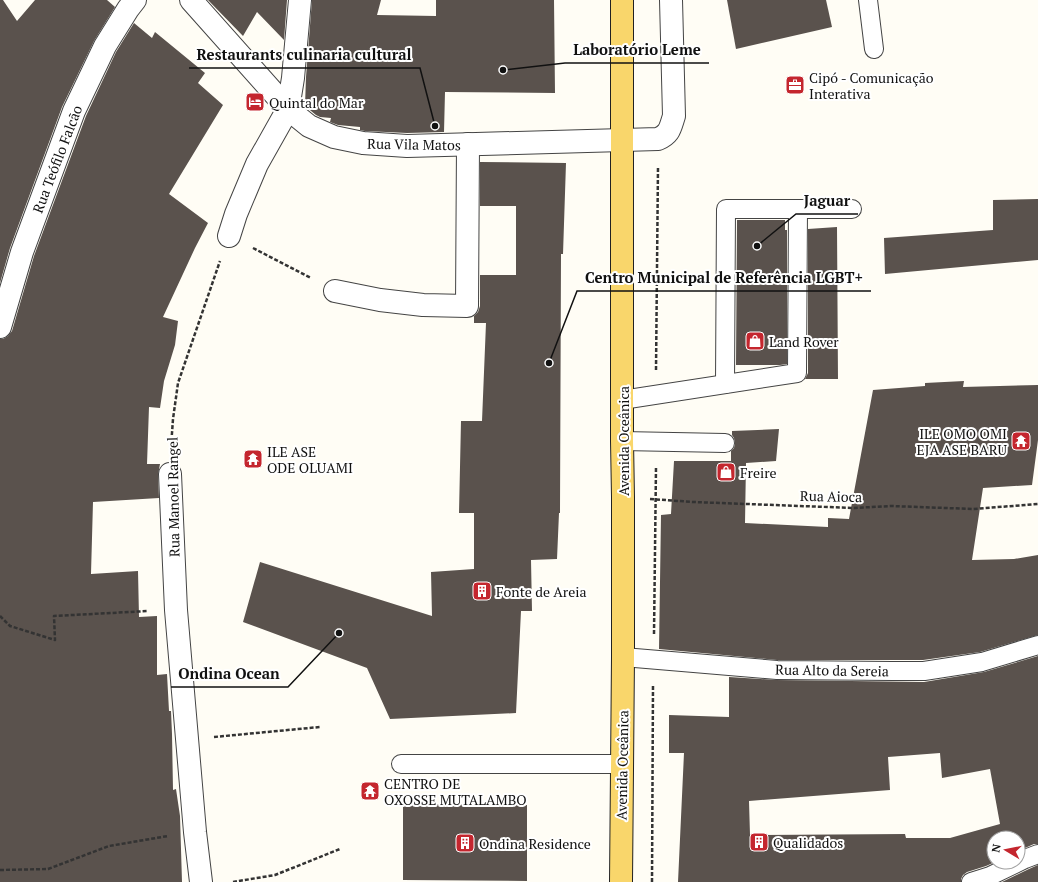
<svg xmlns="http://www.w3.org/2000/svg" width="1038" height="882" font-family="'PT Serif',serif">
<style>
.building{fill:#5a524d;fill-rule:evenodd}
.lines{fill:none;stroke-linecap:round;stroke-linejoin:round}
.service-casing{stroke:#444;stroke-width:20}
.minor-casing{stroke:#444;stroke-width:24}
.primary-casing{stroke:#222;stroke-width:24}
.path{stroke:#333;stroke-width:2.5;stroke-dasharray:4 2;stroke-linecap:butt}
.service{stroke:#fff;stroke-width:18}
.minor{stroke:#fff;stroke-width:22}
.primary{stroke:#f9d66b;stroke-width:22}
.labels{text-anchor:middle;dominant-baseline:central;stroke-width:4;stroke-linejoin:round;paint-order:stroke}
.poi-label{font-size:14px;fill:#111;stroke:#fff;text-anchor:start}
.street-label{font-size:14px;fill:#111;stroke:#fff}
.leader{fill:none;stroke:#111;stroke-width:1.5}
.callout-dot{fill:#111;stroke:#fff;stroke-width:1.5}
.callout-label{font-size:15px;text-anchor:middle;font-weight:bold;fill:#111;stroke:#fff;stroke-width:4;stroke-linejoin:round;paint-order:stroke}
</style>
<rect width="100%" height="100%" fill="#fffdf5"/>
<g class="building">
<path d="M0,0h3l14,21 18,-21h72l8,7 -21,34 -32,66 -52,141 -10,35z"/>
<path d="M208,0h79l-3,40 -27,-28 -14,24z"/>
<path d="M312,0h69l-4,15 59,1v-16h118l1,93 -110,-1 -1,40 -37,1 -42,-2 -5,-1v-3l-22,-2 -8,-3 1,-4 -11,-1 -4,-2 -11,-9 1,-29z"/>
<path d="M727,0h99l6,27 -96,22z"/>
<path d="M134,23l18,15 3,-6 50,41 -7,10 25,22 -54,89 39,29 -13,25 -32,69 15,4 -3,24 -11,36 -4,27 -11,-1 -2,57h13l-2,11 1,23 -66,4 -2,72 47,-3 1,46 18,-1v59l10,-1 2,37h2l1,23 1,56 3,-1 4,27 2,66h-182v-543h3l5,-3 4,-5 22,-75 52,-140 30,-64z"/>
<path d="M480,162l86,1 -3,91h-2l-1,259h-1l-2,46 -26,1 1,51h-11l-5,102 -126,6 -23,-51 -124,-46 17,-60 172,54 -1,-44 43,-3v-56h-15l2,-92h21l4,-98h-12v-7l4,-4 2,-6v-31h36v-69h-36z"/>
<path d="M1038,199v61l-153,14 -1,-36 109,-8v-30z"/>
<path d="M737,220h48v10h2v134l-7,1h-44z"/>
<path d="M837,227l1,152h-33l3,-6v-144z"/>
<path d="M964,381l-1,6 75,-2v55l-6,45 -49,3 -11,72 42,-1 24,-4v80l-58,17 -57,8h-146l-118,-11 2,-134 10,-1 3,-53h57v-10l3,-3 1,-4 -1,-6 -2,-3v-4l47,-2 -3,32 -30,2 -1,60 83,4v-9l21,1 24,-129 52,-4v-3z"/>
<path d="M1038,656v188h-4l-16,7v-13h-24v24h1l-9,4 -19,6 -4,3 -2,4v3h-283l6,-129h-15v-38l60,2v-40l48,3 147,2 60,-10zM940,753l2,25 48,-9 10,55 -50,14h-44l-1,-4 -155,1 -1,-34 141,-11 -2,-33z"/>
<path d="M403,804l124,1v76l-124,-1z"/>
<path d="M1038,865v17h-36l27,-13z"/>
</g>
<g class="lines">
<g class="service-casing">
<g id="service">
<path d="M868,0l6,49"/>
<path d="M725,384l1,-175h126"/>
<path d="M622,400l175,-27 1,-164"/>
<path d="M622,441l103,2"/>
<path d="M623,657l154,13 115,1h32l58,-9 56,-17"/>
<path d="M401,764h220"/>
<path d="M971,882l19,-6 35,-17 13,-5"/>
</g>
</g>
<g class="minor-casing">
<g id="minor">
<path d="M191,0l97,109 21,17 25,11 29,6 44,3 251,-7c12,-5 12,-11 16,-23l-3,-116"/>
<path d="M229,236l7,-22 21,-50 31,-55 5,-31 7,-78"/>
<path d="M335,291l45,9 43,5 44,1 1,-162"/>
<path d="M0,327l22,-75 52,-141 31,-65 23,-37 7,-9"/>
<path d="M170,474l6,136 19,222 6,50"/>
</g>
</g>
<g class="primary-casing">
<path id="primary" d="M621,882l2,-225v-160l-1,-56v-441"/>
</g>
<g class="path">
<path d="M253,248l58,30"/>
<path d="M656,370l2,-203"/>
<path d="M171,447l2,-28 5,-36 42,-122"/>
<path d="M650,499l43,3 161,6 37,-2 82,3 65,-5"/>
<path d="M0,616l10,10 45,14 -1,-24 94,-5"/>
<path d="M654,634l2,-167"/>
<path d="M214,737l106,-10"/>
<path d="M0,870l48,-1 61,-23 59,-10"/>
<path d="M233,882l42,-7 65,-26"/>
<path d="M652,882l1,-197"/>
</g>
<use href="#service" class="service"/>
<use href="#minor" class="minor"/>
<use href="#primary" class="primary"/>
</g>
<defs>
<g id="office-square" transform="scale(1)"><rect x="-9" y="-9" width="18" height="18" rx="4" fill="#c4262e" stroke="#fff"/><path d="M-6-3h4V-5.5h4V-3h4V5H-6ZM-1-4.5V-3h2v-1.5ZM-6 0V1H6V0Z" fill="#fff"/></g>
<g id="hotel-square" transform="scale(1)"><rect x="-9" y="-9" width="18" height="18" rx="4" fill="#c4262e" stroke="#fff"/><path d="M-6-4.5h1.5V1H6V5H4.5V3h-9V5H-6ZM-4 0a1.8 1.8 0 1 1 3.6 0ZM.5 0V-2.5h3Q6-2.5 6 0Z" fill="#fff"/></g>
<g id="shop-square" transform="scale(1)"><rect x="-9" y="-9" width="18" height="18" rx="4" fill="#c4262e" stroke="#fff"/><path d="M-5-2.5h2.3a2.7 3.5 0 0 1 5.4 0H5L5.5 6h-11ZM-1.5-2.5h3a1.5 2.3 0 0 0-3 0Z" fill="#fff"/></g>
<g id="temple-square" transform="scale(1)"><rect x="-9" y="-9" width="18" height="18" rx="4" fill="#c4262e" stroke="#fff"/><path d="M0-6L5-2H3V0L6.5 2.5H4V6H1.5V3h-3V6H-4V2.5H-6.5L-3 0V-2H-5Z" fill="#fff"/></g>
<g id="building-square" transform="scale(1)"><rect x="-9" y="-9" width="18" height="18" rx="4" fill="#c4262e" stroke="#fff"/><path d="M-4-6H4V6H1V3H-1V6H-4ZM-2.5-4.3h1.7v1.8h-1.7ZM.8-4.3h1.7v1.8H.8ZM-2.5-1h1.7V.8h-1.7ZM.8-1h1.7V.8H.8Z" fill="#fff"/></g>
</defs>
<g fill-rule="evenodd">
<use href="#office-square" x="795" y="85"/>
<use href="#hotel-square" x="255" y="102"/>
<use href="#shop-square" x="755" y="341"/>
<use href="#temple-square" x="1021" y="441"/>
<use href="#temple-square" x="253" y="459"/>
<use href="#shop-square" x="726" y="472"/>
<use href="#building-square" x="482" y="591"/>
<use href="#temple-square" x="370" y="791"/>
<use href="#building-square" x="759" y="842"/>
<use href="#building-square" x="465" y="843"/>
</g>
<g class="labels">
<g class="poi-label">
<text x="809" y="77">Cipó - Comunicação<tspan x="809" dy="16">Interativa</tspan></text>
<text x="269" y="102">Quintal do Mar</text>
<text x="769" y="341">Land Rover</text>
<text x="1007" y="433" text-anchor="end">ILE OMO OMI<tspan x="1007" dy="16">EJA ASE BARU</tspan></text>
<text x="267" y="451">ILE ASE<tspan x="267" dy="16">ODE OLUAMI</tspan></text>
<text x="740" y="472">Freire</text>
<text x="496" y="591">Fonte de Areia</text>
<text x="384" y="783">CENTRO DE<tspan x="384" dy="16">OXOSSE MUTALAMBO</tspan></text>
<text x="773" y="842">Qualidados</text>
<text x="479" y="843">Ondina Residence</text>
</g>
<g class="street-label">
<text transform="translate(414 144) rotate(1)">Rua Vila Matos</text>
<text transform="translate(57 159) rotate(-69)">Rua Teófilo Falcão</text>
<text transform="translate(623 441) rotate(-90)">Avenida Oceânica</text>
<text transform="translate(831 496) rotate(1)">Rua Aioca</text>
<text transform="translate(173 497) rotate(-91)">Rua Manoel Rangel</text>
<text transform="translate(832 670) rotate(1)">Rua Alto da Sereia</text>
<text transform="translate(622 765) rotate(-89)">Avenida Oceânica</text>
</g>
</g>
<path class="leader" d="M503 70L565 63H709M435 126L420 68H189M757 246L796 214H858M549 363L577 291H871M339 633L288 687H171"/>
<g class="callout-dot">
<circle cx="503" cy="70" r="4"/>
<circle cx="435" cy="126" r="4"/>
<circle cx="757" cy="246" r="4"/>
<circle cx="549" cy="363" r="4"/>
<circle cx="339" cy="633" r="4"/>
</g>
<g class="callout-label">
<text x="637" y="55">Laboratório Leme</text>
<text x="304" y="60">Restaurants culinaria cultural</text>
<text x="827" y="206">Jaguar</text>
<text x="724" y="283">Centro Municipal de Referência LGBT+</text>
<text x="229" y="679">Ondina Ocean</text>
</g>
<g transform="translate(1006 850) rotate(280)"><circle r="19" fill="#ffffff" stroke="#a0a0a0"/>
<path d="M0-3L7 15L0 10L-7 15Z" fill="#c4262e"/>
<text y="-6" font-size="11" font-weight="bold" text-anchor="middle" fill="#111111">N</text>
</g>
</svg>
